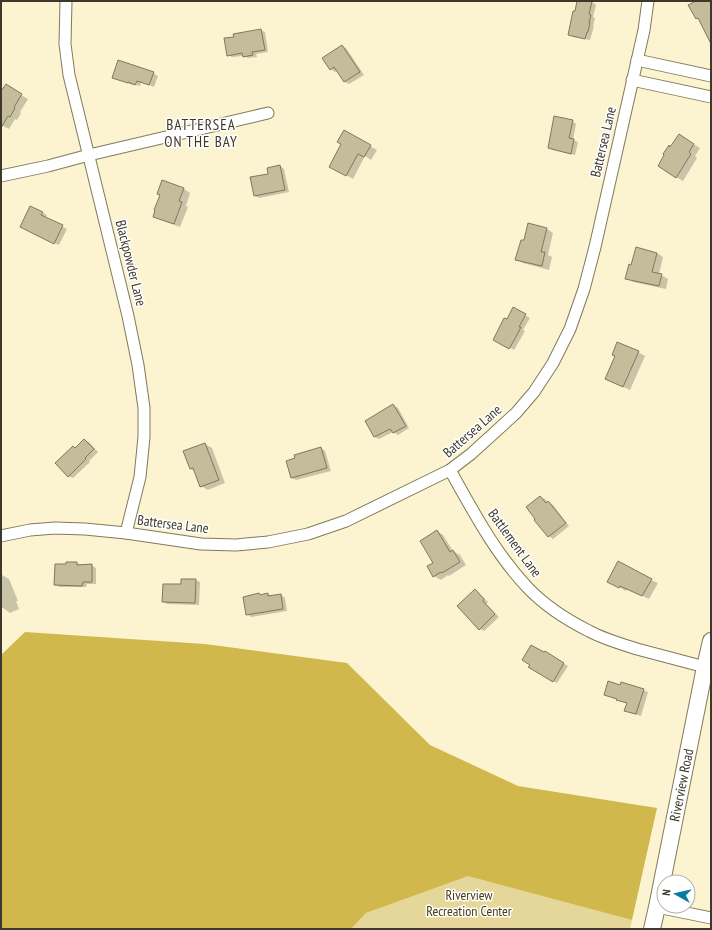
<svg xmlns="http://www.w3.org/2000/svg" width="712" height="930" font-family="'PT Sans Narrow',sans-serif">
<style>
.green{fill:#e5d69a}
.forest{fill:#d1b84c}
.shadow{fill:#0003}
.building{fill:#c4bc9b;stroke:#807859}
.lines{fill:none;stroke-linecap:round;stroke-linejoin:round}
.street-casing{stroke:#817a5a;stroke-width:13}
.secondary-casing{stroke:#817a5a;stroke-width:18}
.street{stroke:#fff;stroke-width:11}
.secondary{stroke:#fff;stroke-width:16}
.labels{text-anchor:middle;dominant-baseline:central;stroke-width:3;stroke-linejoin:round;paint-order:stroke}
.street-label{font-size:14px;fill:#3c382b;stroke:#fff}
.park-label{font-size:14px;fill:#473d0f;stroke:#fff}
.neighbourhood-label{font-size:15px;letter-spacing:1px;fill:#3c382b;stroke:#fff}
</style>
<rect width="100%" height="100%" fill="#fcf4d1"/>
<path class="green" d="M468,875l164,45 -2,9h-279l15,-16z"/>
<path class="forest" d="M25,632l180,12 142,19 83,82 88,41 139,22 -25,112 -164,-44 -102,37 -15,16h-350v-274z"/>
<g class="shadow">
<path d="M578,1h8l6,1 4,3 -3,12 2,1 -2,8h1l-4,14 -17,-3 -4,-3z"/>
<path d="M261,30l4,2 3,20 -12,2 1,3 -9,1 -5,-2 -11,1 -4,-2 7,-18z"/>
<path d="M342,46l4,2 18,27 -15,9 -4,-2 -7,-12 -3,2 -4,-3z"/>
<path d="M153,73l5,3 -4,11 -13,-5 -1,4 -8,-2v1l-19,-8z"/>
<path d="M6,86l22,13 -8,13 1,1 -4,7 -2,-1 -6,10 -8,-4v-32z"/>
<path d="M572,121l4,3 -3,16 5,2 -3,13 -22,-5 -4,-2z"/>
<path d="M344,132l33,18 -6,10 -6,-4 -12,23 -23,-13 12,-22z"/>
<path d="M685,139l15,9 -5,8 2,2 -14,23 -7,-4 -5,-29z"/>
<path d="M280,166l4,3 5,23 -30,6 -4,-2 14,-22z"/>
<path d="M162,181l22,8 6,4 -4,13 2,1 -8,20 -19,-7 -7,-4 7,-20 -3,-2z"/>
<path d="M43,213l4,2 -2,3 22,11 -8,16 -33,-16z"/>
<path d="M547,229l6,4 -5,22 4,2 -3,13 -26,-7 -6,-4 8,-17z"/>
<path d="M657,253l6,4 -4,17 9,5 -2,10 -33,-7 -6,-4 5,-12z"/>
<path d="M514,309l16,9 -7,12 2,1 -4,7 -7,12 -20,-11 13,-18z"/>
<path d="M638,352l7,4 -15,34 -24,-11 10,-23z"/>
<path d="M393,405l5,3 11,20 -11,7 -5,-3 -14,7 -4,-2 -9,-16z"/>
<path d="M84,440l5,2 9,10 -9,9 1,1 -17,16 -5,-2 7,-27z"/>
<path d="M205,444l7,4 13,35 -17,7 -7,-4 -5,-14 -5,-3z"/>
<path d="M321,448l4,3 6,20 -35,9 -4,-2z"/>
<path d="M540,497l5,2 3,4v-1l5,3 16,21 -16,13 -4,-3 -14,-16z"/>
<path d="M437,531l6,4 10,16 7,4 6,10 -17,11 -1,-1 -7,5 -7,-4z"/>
<path d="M77,563l4,2h10l5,3v16h-9l-1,3h-26l-5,-2z"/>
<path d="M2,575l7,4 9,22h-2l3,8 -9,4 -7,-5h-2v-32z"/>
<path d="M195,580l5,2 -1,23 -32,-1 -4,-3 19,-16z"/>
<path d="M651,580l7,3 -9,16 -22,-10 -1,2 -18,-10z"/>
<path d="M475,590l4,3 9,9 -2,2 13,13 -15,14 -4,-2z"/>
<path d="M259,594l2,1 7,-1 3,3 10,-2 4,3 2,13 -36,6 -4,-3z"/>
<path d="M545,653l23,13 -11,17 -27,-16z"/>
<path d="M621,686l22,4 5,2 -7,24 -11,-3 -4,-3 2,-6 -23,-10z"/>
</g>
<g class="building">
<path d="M577,1h15l-3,13 2,1 -2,8h1l-2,9h-1l-2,7 -17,-4 5,-24h2z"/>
<path d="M696,1h15v43l-13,-26 -2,1 -8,-14z"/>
<path d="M261,29l4,21 -13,2 1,3 -10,2 -1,-4 -15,3 -3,-18 10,-1 -1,-3z"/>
<path d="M342,45l18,27 -16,10 -10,-15 -4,3 -8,-12z"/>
<path d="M118,60l36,12 -5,13 -12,-4 -2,4 -7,-3v1l-16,-5z"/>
<path d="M6,84l16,10 -8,13 1,1 -5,9 -2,-1 -7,12v-37z"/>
<path d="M554,116l19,4 -4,18 5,1 -3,15 -23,-6z"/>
<path d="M344,130l27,15 -7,12 -6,-3 -12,22 -17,-9 12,-23 -4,-2z"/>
<path d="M679,134l15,10 -5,8 2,2 -15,24 -18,-12 6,-11 -1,-1 6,-9 1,2z"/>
<path d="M280,165l5,25 -31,6 -4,-19 18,-3 -1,-6z"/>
<path d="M162,180l22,8 -5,13 3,1 -8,22 -21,-7 2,-7h-1l6,-15 -3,-1z"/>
<path d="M30,206l13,6 -2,3 22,10 -9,19 -34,-17z"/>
<path d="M528,223l19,5 -6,24h4l-3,14 -27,-6 6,-20h3z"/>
<path d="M636,247l21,6 -5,19 10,2 -3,12 -34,-7 4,-15 2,1z"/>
<path d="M513,307l13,7 -7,13h2l-4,8 -8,14 -16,-9 11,-22 3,1z"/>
<path d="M617,342l22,9 -16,36 -18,-8 10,-23 -3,-1z"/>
<path d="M393,404l13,22 -13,7 -3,-4 -16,8 -9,-16z"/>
<path d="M84,439l10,10 -9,9 1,1 -18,18 -13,-14 18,-17 2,2z"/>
<path d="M205,443l14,37 -19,7 -7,-19 -3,1 -7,-18z"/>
<path d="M321,447l6,21 -36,10 -5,-17 9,-3 -1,-3z"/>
<path d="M540,496l6,7 2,-2 18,22 -18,14 -14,-17 1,-1 -9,-12z"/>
<path d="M437,530l13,22 3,-2 7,12 -18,11 -1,-1 -8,5 -6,-11 6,-3 -13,-22z"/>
<path d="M618,561l34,18 -10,17 -22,-10 -1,2 -12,-6z"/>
<path d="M66,562h11v3l15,-1v18h-9l-1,4 -28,-1 1,-21h11z"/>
<path d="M181,579h15l-1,24 -33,-1 1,-18h18z"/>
<path d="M475,589l9,10 -1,2 12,13 -16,16 -22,-24z"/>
<path d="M259,593l1,2 8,-2v3l13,-2 2,15 -37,6 -3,-18z"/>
<path d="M531,645l13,7 1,-1 19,12 -11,19 -25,-15 2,-2 -8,-5z"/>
<path d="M608,681l12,4 1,-3 23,7 -8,25 -12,-3 3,-8 -11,-3 1,-1 -13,-4z"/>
</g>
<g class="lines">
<g class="street-casing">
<g id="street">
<path d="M66,1l-1,43 4,31 59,241 10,49 6,43v29l-4,40 -14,56"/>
<path d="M637,60l74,16"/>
<path d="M632,80l79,17"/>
<path d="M1,176l47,-10 41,-11 179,-42"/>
<path d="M450,470c23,41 45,83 77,117 17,18 40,33 62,44 15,8 32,13 48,18 23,6 45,12 68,18"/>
<path d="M1,536l29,-6 25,-2 30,1 41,4 75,11 35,1 32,-3 40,-8 38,-13 104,-51 21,-16 45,-41 18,-21 19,-29 17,-34 14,-40 11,-42 49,-217 4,-29"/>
<path d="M657,907l54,11"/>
</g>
</g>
<g class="secondary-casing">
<g id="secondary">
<path id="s1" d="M652,929l5,-22 48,-240 6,-26"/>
</g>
</g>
<use href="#street" class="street"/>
<use href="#secondary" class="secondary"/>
</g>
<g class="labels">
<g class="street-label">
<text transform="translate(603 142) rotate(-77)">Battersea Lane</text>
<text transform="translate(131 263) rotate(76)">Blackpowder Lane</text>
<text transform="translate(472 431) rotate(-41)">Battersea Lane</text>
<text transform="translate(173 524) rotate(7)">Battersea Lane</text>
<text transform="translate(515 543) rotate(54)">Battlement Lane</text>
<text stroke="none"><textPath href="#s1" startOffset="147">Riverview Road</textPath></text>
</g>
<g class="park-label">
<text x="469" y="895">Riverview<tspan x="469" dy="16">Recreation Center</tspan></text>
</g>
<g class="neighbourhood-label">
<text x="201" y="124">BATTERSEA<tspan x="201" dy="17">ON THE BAY</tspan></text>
</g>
</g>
<rect width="712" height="930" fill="none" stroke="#3c382b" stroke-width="4"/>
<g transform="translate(676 894) rotate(278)"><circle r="19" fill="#ffffff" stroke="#b1afaa"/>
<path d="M0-3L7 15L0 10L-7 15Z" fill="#0979a3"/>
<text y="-6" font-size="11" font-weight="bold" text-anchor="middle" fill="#3c382b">N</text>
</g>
</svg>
